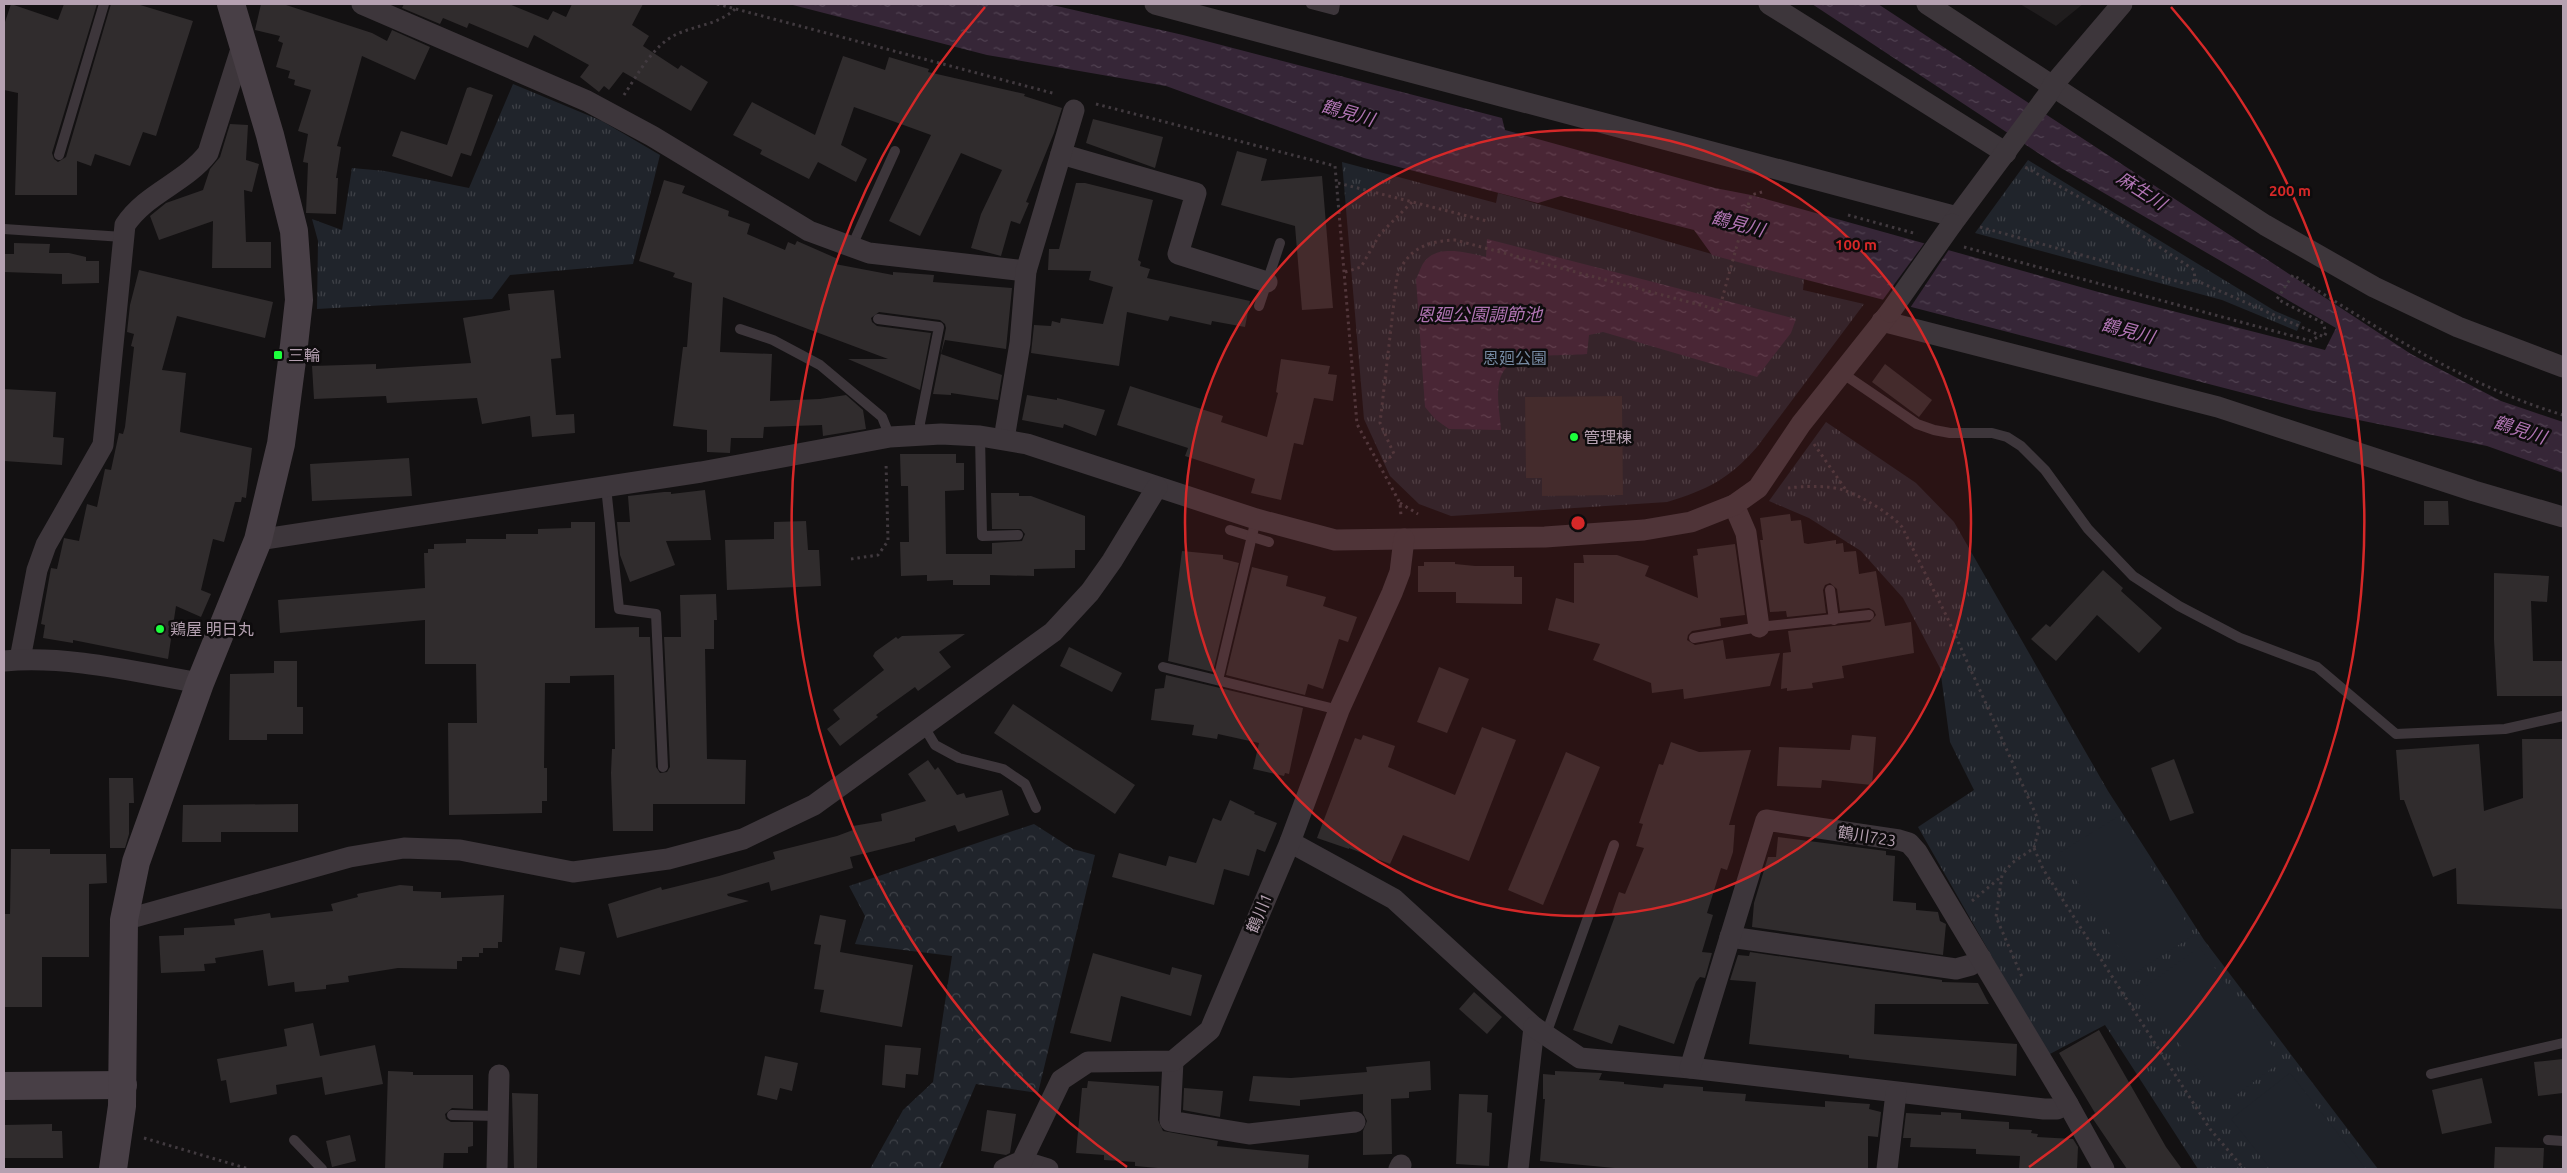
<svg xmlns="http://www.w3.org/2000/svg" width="2567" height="1173" font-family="Ubuntu,'Noto Sans JP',sans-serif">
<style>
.built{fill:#201d1e}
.grass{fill:url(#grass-tufts)}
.forest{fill:url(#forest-crowns)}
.pitch{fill:#20242b}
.water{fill:url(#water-ripples)}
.pier{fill:#131112}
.building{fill:#302c2d}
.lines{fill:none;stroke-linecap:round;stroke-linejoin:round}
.path{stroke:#413a3f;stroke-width:3;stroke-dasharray:2.5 4;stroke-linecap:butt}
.lane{stroke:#3d363b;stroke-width:10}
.street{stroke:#3d363b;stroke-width:21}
.secondary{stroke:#483f46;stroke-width:28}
.street-bridge{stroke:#3d363b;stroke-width:21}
.ring{fill:none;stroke:#d62828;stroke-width:2.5}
.poi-dot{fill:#1cff3c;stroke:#0e0c0d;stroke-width:2}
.labels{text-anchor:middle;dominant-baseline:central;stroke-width:5;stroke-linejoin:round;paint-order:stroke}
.poi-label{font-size:16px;fill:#b5a1b1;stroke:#0e0c0d;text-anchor:start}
.park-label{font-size:16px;fill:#768aa2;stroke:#0e0c0d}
.street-label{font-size:16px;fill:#b5a1b1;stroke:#0e0c0d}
.water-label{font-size:18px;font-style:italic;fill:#b074b3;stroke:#0e0c0d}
.centre{fill:#d62828;stroke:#0e0c0d;stroke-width:2.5}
.ring-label{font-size:15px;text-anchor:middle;font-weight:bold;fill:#d62828;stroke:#0e0c0d;stroke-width:5;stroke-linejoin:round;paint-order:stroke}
</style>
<defs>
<pattern id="grass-tufts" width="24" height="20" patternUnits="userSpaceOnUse" patternTransform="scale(1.25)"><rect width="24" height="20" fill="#20242b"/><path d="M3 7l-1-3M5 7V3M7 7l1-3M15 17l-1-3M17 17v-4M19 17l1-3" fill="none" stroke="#3e4147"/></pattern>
<pattern id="forest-crowns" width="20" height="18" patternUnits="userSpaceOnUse" patternTransform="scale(1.25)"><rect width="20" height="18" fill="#20242b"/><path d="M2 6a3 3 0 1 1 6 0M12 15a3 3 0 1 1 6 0" fill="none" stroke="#3e4147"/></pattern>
<pattern id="water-ripples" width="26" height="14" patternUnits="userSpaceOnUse" patternTransform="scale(1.25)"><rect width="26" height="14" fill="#362637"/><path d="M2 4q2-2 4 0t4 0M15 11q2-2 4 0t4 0" fill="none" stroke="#514252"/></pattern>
</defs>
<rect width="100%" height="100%" fill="#131112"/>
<path class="built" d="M2020,4h63l-27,22z"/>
<g class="grass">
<path d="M513,84l89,37 58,34 -27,109 -123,11 -18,24 -175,10 1,-68 -6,-22 30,11 10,-62 33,3 84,17z"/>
<path d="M2028,160l247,151 26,11 -4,9 -75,-31 -247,-67z"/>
<path d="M1342,162l154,41 2,-10c102,27 203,60 306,86l-1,11 61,14 -107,143c-28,32 -50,43 -90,55l-216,14 -32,-12 -29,-28 -26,-57z"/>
<path d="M1826,422l90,61 38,39 154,269 96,149 174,229h-180l-93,-144 -57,30 -130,-228 56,-37 -24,-48 -10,-74 -37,-70 -42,-47 -52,-33 -40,-17z"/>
</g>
<path class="forest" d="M1034,824l39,25 22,6 -57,238 -62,-9 -36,85h-70l33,-59 30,-28 19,-126 -97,-12 10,-28 -16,-30z"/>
<g class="pitch">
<path d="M2119,816l75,119 -59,38 -76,-120z"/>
<path d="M2199,947l84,113 -59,44 -84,-113z"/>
<path d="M2290,1073l76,96h-95l-40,-50z"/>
</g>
<g class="water">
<path d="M789,4h259l135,31 319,83 3,12 210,58 36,7 351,98 223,57 11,-22 -275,-160 -249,-164h66l533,350 90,47 62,21v51l-76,-27 -178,-36 -575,-149 -22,-6 -18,-25 -133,-34 -23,7 -174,-45 -198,-72 -179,-31z"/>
<path d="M1487,239l309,80 -5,14 -34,44 -154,-45 -14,3 -2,19c-21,2 -73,-2 -84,18 -9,15 -3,41 -2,58l-52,-1 -14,-10 -10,-12 -9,-128c3,-5 5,-14 9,-18 13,-17 44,-8 61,-4z"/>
</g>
<path class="pier" d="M1926,241l24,7 -40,60 -28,-7z"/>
<g class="building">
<path d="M11,4l47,16 6,-16h33l-45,149 2,6 4,3 8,-5 45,-153h26l56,17 -37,115 -13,-4 -13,34 -35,-12 -4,12 -14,-5v34h-62l3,-102 -14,-3v-65z"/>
<path d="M261,4h22l89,29 15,8 5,-11 38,17 -15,33 -53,-24 -25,90 4,1 -5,31h2l-2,36 -30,-1 2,-50 -5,-1 5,-28 -10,-3 13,-41 -17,-5 1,-5 -7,-2 2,-7 -14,-4 7,-24 -5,-2 2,-5 -25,-6z"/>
<path d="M404,4h105l39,16 5,-9 13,6 6,-13h71l-11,21 17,11 -6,10 35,23 3,-4 27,17 -17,29 -68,-39 -14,18 -5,-4 -5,6 -19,-15 9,-12 -55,-30 -6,13 -59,-25 -2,5 -24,-10 -3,6 -38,-16z"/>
<path d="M843,56l42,14 4,-13 40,12 -1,3 97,22 -1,2 38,12 -8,25 -28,69 3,1 -9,21 -9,-3 -10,35 -30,-8 10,-34 21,-44 -41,-17 -41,83 -31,-15 42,-86 -77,-28 -13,38 26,14 -11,23 -38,-20 -9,17 -49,-25 2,-4 -29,-15 19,-33 63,33z"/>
<path d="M470,87l23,8 -22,61 -10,-3 -9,24 -60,-21 9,-25 46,14 20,-57z"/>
<path d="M1093,119l70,18 -8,31 -69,-25z"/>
<path d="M230,124l18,1 -2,35 13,4 -7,28 -8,-2 2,52h25v26h-59l1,-47 -54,19 -9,-24 16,-13 37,-13 7,-21 10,-12z"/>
<path d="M1237,151l30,8 -6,22 61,-5 11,132 -31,2 -7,-84 -74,-21z"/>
<path d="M664,180l21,6 -3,7 47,18 -1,5 22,8 -3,10 38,16 3,-8 7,3 2,-4 41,18 -3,5 58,11v-3l41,3 -1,7 79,6 -6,61 -61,-9 -4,14 61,21 -4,25 -47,-7v2l-18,-1 13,-66 -1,-4 -5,-4 -61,-8 -8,6 1,4 5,4 54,7 -11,57 -72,-31h40l-165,-62 -3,55 52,2 -2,47 50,-2 26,-4 17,15 3,19 -43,7 -1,-11 -58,2 -1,11h-32l-1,15 -23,-1v-22l-34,-4 10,-79h4l5,-64 -19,-6 2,-4 -36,-12z"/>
<path d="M1076,183h9l68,17 -15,60 3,2 -1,4 10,3 -3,9 103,23 -5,26 -33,-6 -1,4 -41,-9 -2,5 -41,-9 -8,54 -88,-13 3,-28 17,1 1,-5 8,2 1,-5 42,6 10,-37 -24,-7 2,-9 -43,-1 1,-21h10z"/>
<path d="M14,243l36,1 -1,9h20l17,4v4h13v22l-37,1v-10l-58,-2v-18h10z"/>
<path d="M139,270l134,32 -8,36 -88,-22 -15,54 24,3 -6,59 72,16 -6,50 -4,-1 -1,5h-6l-11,40 -11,-3 -12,51 10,4 -10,23 -25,-11 -8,53 -95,-19v3l-30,-5 2,-13 -4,-1 10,-56 6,1 7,-31 15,3 8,-37 10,3 8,-38 6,1 8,-37 4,1 2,-7 9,-80 -3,-1 3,-12 -7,-2 3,-27z"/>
<path d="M554,290l7,68 -10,1 5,56 18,-1 1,19 -43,4 -2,-21 -48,8 -5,-26 -90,5 -1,-7 -72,3 -2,-33 64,-2v5l95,-6 -8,-45 47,-8 -2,-16z"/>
<path d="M1281,359l49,7 -2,8 9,1 -4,26 -19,-3 -11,47 -9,-2 -13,57 -30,-7 4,-14 -70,-23 3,-8 -71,-23 13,-39 93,30 -2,6 46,15 11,-44 -2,-1z"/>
<path d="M1885,364l47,36 -13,17 -47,-35z"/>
<path d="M4,389l52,3 -3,45 11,1 -2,27 -58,-4z"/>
<path d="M1027,395l30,5v-2l48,12 -9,26 -32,-12 -1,4 -41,-8z"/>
<path d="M1622,396l1,99 -81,1v-18h-16l-1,-81z"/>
<path d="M900,454h56v9h8v27l-19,1 1,63h46v-11l30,-2 3,-7 -4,-5h-29l-1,-36h28v3h12l54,20v34h-10v18l-41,1v7l-44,-1v10h-37v-5l-26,1v-6l-26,1 -1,-34h9l-1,-56h-7z"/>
<path d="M409,458l3,38 -100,5 -2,-37z"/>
<path d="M705,490l6,50 -45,1 9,24 -45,17 -10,-27 -3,-33h13l-2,-26 36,-4h7v2z"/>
<path d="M2424,501h24l1,24h-25z"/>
<path d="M1790,514l1,7 10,-1 3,23 4,1 28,-4v4l7,-1 1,9 12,-1 3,23 17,-3 9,55 26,-4 3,31 -72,13 2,12 -32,5 1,5 -26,3v-3l-6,1 2,-36 8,-1 -3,-21 82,-9 6,-7 -2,-4 -5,-3 -29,3 -3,-22 -7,-6 -5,2 -2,5 3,23 -39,4 -1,-6 -16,1 -10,-72h3l-3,-22z"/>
<path d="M806,521l2,29h11l2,36 -94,4 -2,-50 49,-1v-17z"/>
<path d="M571,522h24v106l44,-1v10h11l6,130 4,6 7,-1 3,-5 -6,-130h17l-1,-42 36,-1 1,26h-3v29h-9l2,110 39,1 -1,44h-92v27h-40l-2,-58 1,-24h3l-1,-74 -44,1v7h-25l-1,85h3v33h-5v12l-93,2 -1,-92h29l-1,-59h-51v-44l-145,13 -2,-33 147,-12 -1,-35h4v-4h6v-5l32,-1v-4h40v-5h32v-5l33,-1z"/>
<path d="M1735,544l10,71 -25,3 1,8 -29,5 -4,4 -1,5 8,5 28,-5 3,19 54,-6 -10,33 -86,13 -1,-10 -31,4 -1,-10 -58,-23 7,-16 -52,-14 8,-32 18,5v-40h10l-1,-8h34l32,11 -4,10 53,22 -5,-42 5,-1 -1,-6z"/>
<path d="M1182,551l41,4v4l16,4 -26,109 -45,-11z"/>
<path d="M1424,562h31v2l20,2h39v11h8v27l-66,-1v-11h-38v-26h6z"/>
<path d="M1252,567l36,9 -2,10 40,11 -3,9 34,11 -9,25 -9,-3 -16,50 -15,-5 -3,11 -79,-20z"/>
<path d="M2103,570l20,18 -2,3 41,37 -23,25 -42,-38 -41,46 -25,-22 15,-15 4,3z"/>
<path d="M2494,573l55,3 -2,26 -16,-1 2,60h30v35h-66l-3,-56z"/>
<path d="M965,634l-26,18 12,15 -33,24 -3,-4 -39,28 2,2 -38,29 -13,-17 13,-10 -7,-9 51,-40 -11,-14 2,-4 21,-15 2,2 4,-3z"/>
<path d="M1069,647l53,26 -10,19 -52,-26z"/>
<path d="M274,661h23v46h6v27h-36v6h-38l1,-66 44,-1z"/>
<path d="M1439,667l30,12 -22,54 -30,-11z"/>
<path d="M1166,675l137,33 -14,66 -4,-1 -1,3 -31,-7 6,-26 -41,-9 -1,5 -25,-4 2,-10 -43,-5 4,-31 9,-1z"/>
<path d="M1013,704l122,81 -20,29 -121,-81z"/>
<path d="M1482,727l34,13 -47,121 -66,-26 -13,29 -41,-16v1l-32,-11 38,-100 6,2 2,-5 32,11 -7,21 67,28z"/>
<path d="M1852,735l24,2 -4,48 -50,-5 -1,8 -44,-2 2,-39 71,3z"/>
<path d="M2522,739h41v170l-106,-5 -1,-36 -23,9 -29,-77h-4l-4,-50 83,-6 5,67 39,-13z"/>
<path d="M1671,742l28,10 52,-2 -22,75h6l-2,27 -6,18 -6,-2 -14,45 6,2 -11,37 10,1 -7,25 -5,-1 -4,5 -22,62 -55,-19 -7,19 -39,-14 42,-114 -4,-1 8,-23 6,2 19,-46 -8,-2 7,-22 -4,-1 20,-59 4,1z"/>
<path d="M1566,752l34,15 -57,138 -35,-15z"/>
<path d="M2174,759l20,54 -24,8 -19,-53z"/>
<path d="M928,760l7,10 3,-3 19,28 7,-2 2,5 36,-8 7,25 -51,17 -3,-7 -40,13v3l-65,16 3,11 -82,23 -2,-9 -42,12 1,2 21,5 -132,37 -9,-34 53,-17 1,3 57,-14 56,-17 -2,-7 64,-16 16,-6v-4l29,-5 -1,-7 45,-13 -18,-27z"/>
<path d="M109,778h24l1,25h-5v31l-4,14h-15z"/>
<path d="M1230,800l25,12 -1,2 23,9 -12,29 -8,-3 -8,27 -25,-7 -10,36 -102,-28 7,-24 47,13 3,-10 27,7 17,-45 8,3z"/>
<path d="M298,804v28h-77v10h-39l1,-37z"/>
<path d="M1778,837l108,14v4l9,1 -2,45 23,2v7l22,2 2,9 6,3 -3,31 -191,-28 2,-24 14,-46h8z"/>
<path d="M11,849h39v5h56l1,29 -18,1v73h-47v50h-38v-93h6z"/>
<path d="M400,885l13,1v5l28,1v6l63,-3 -2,47h-4v6h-15v5h-4v4h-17v4h-5v8l-59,-1 -50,8 1,6 -23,3v4l-31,3 -1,-10 -26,4 -5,-36 -48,8 1,5 -12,1 1,7 -44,2 -2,-37 25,-1v-7l51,-3 -1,-6 36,-6 1,5 62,-7 -2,-7 27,-7 -1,-3z"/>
<path d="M820,915l26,5 -6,32 73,13 -11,62 -82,-15 4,-22 -10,-1 7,-44 -7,-1z"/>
<path d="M560,947l25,5 -5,23 -25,-5z"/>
<path d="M1750,952l192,28v2l36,1 11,21h-114l-1,30 143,10 -1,32 -167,-18v-3l-100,-11 7,-62 -26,-2 8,-25 11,1z"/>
<path d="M1093,953l77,22 2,-8 30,8 -11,41 -70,-20 -10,46 -41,-9z"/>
<path d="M1474,992l28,25 -15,17 -28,-25z"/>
<path d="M313,1023l7,33 55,-11 8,39 -58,11 -3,-18 -46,8 1,9 -47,9 -4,-23 -5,1 -4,-22 70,-13 -3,-17z"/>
<path d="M2099,1030l67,117 16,22h-55l-36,-53 4,-3 -36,-60z"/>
<path d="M885,1045l36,3 -3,27 -12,-1 -1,14 -23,-3z"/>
<path d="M765,1056l33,7 -6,28 -12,-3 -3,12 -20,-5z"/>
<path d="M2563,1059v34l-25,3 -4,-34z"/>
<path d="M1430,1061l1,29 -22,2v6l-18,1 1,55 -29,1v-24l4,-10 -4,-8v-19l-63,6v6l-51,-5 4,-25 38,2 76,-6 -1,-5z"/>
<path d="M388,1071l25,1v3h60v34l-21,-1 -7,6 1,5 5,3h22v24l-5,1v6h-24l-1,16h-58z"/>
<path d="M1555,1071l47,2 -3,7 25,2v2l39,4 1,-4 39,3v4l43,3 -1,7 80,6v-6l45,3 -1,5 12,3 -3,25 -10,-1v33h-243l-85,-8 5,-62h-2v-25l12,1z"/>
<path d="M2482,1078l10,45 -50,11 -10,-44z"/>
<path d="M1088,1081l71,5 -1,34 5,11 55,10 -1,5 92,9 -1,14h-139l-34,-3v-4l-31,-2v-5l-28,-2 6,-65h5z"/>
<path d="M1184,1088l39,3 -3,26 -37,-7z"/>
<path d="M512,1093l26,1 -1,75h-23z"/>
<path d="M1459,1094l29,1 -1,17 5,1 -3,53 -33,-2z"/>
<path d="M987,1110l29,4 -6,39 -4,2 -25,-4z"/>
<path d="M1941,1112l20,1v6l48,3v7l23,1 -1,3 7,1 -1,3 36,2 5,8 -1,22h-58l1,-13 -44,-2v-5l-66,-2 1,-9h-8l3,-25 35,2z"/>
<path d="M52,1124v7h10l1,27h-59v-33z"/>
<path d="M350,1135l6,26 -24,6 -6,-26z"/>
<path d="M2495,1147l49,1 -1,21h-49z"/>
</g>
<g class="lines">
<g class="path">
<path d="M717,4l339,90"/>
<path d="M624,95c14,-21 28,-48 51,-60 20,-10 43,-10 60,-26"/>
<path d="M1096,104l239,62 22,258 43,79 1,13"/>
<path d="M1338,183l149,38"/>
<path d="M1848,215l69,19"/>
<path d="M1980,227l207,57 8,-4 -1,-10 -81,-54 -88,-49"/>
<path d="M1964,247l347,94 8,-5"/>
<path d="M1345,272l16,-5 19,-33 32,-32"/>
<path d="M2195,280l129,57 2,-4 -3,-10 -46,-24 16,-24c86,54 173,111 270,140"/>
<path d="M1814,444l32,46"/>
<path d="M1379,466l15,-12 -14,-31 17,-147c11,-27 29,-35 58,-36l264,70 32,-115 11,-3"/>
<path d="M1788,488c17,-2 42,-3 58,3 17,6 45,23 56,36l45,90 90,200 2,11 -5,20 -22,15 -10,12 -6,42 26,60"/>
<path d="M1400,503l18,11"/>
<path d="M851,559l27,-4 10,-14 -2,-79"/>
<path d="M2034,848l9,21 167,260 34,40"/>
<path d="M1972,901l30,-25"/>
<path d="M144,1138l105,31"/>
</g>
<g class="lane">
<path d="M1311,4l23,6 1,-6"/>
<path d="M59,155l45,-151"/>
<path d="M4,229l119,8"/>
<path d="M852,246l43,-95"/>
<path d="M1259,306l21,-63"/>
<path d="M878,319l61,8 -19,96 1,11"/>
<path d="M740,329l33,11 47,25 62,52 8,20"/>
<path d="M1842,373l75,51 17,6 16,3h42l15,4 14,9 24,24 43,59 45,47 46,30 61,32 77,29 79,67 109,-5 58,-13"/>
<path d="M980,436l2,100 36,-1"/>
<path d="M606,487l13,122 37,5 7,153"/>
<path d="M1230,530l39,12"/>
<path d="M1830,590l4,30"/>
<path d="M1694,638l65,-11 110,-12"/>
<path d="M1163,667l176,43"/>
<path d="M1218,680l38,-161"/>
<path d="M923,725l12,20 24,13 44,11 22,15 11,24"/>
<path d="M1545,1037l69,-192"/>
<path d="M2431,1074l132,-31"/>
<path d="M452,1115l46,1"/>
<path d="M294,1140l28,29"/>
<path d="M2548,1140l15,1"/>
</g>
<g class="street">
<path d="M362,4l225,97 65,35 157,95 60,22 157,18"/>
<path d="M1155,4l802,213"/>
<path d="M1769,4l237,149"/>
<path d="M1927,4l338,221 109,62 84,40 105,40"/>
<path d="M1061,154l135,39 -18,61 89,28"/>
<path d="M1952,224l95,-128 6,-11 69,-81"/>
<path d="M1882,321l336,86 256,84 89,26"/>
<path d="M1004,439l16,-96 6,-72 48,-161"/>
<path d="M1734,505l12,28 13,94"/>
<path d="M258,540l443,-68 189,-35 51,-3 39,2 47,8 229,75 79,21 210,-3 99,-7 47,-8 43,-17 24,-17 43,-64 89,-112"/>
<path d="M20,659l17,-89 9,-25 57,-100 22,-220c21,-32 60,-42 83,-72l35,-110"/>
<path d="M4,661c64,-6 132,11 196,22"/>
<path d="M1290,842l104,57 140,128 -16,142"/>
<path d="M124,920l226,-63 54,-9 56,2 113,22 95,-13 75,-20 71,-34 239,-173 37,-40 22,-31 45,-74"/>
<path d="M1730,937l226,32 15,-4 10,-7"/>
<path d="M1534,1027l46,31 110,10 354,41h13l11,-5"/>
<path d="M1173,1061l-3,60 79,13 106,-12"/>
<path d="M1690,1068l76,-248 133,20 10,3 8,9 151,252 36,65"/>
<path d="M1022,1161l26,8"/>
<path d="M497,1169l2,-94"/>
<path d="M1004,1169l18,-8 39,-81 27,-18 85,-1 37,-31 80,-188 49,-132 53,-117 8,-21 4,-33"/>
<path d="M1399,1169l2,-4"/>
<path d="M1887,1169l9,-76"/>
</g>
<g class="secondary">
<path d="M4,1086l119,-1"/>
<path d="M113,1169l9,-63 2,-186 12,-58 64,-179 58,-143 23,-96 13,-99 5,-45 -5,-69 -24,-96 -39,-131"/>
</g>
<path class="street-bridge" d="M1890,312l62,-88"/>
</g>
<circle cx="1578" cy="523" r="393" fill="#d62828" fill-opacity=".12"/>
<g class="ring">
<circle cx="1578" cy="523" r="393"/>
<path d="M1127 1167A786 786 0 0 1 985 7M2171 7A786 786 0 0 1 2029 1167"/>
</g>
<g class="poi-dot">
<rect x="273" y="350" width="10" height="10" rx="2.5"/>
<circle cx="1574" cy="437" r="5"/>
<circle cx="160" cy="629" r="5"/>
</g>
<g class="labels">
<g class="poi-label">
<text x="288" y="355">三輪</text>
<text x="1584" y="437">管理棟</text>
<text x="170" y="629">鶏屋 明日丸</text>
</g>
<g class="park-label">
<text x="1515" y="358">恩廻公園</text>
</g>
<g class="street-label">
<text transform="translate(1867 836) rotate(9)">鶴川723</text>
<text transform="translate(1259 913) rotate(-67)">鶴川1</text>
</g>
<g class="water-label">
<text transform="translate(1348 112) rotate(16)">鶴見川</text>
<text transform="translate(2142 190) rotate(33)">麻生川</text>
<text transform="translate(1738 223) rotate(15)">鶴見川</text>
<text x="1479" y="314">恩廻公園調節池</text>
<text transform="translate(2128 330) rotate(15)">鶴見川</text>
<text transform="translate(2520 429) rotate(18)">鶴見川</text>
</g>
</g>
<circle cx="1578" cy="523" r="8" class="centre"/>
<g class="ring-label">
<text x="2290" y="196">200 m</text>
<text x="1856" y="250">100 m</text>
</g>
<rect width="2567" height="1173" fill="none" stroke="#b5a1b1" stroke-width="10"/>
</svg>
